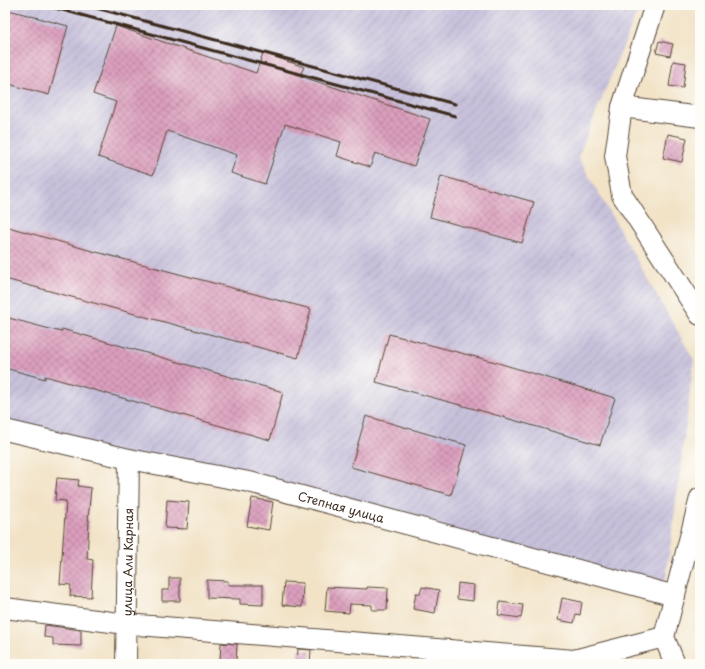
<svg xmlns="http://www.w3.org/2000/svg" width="705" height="669" font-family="'Playpen Sans',sans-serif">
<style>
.industrial{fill:url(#industrial-furrows)}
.building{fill:url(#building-cross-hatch)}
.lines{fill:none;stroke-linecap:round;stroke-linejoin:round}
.minor-casing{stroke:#564637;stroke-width:22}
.minor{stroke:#fff;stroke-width:20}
.rail{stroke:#3b2a1e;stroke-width:3}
.labels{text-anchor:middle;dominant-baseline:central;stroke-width:3;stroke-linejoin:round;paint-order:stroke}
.street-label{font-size:12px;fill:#3b2a1e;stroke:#fdfcf7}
</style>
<defs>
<pattern id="industrial-furrows" width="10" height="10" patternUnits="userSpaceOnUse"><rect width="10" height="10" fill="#c6c0da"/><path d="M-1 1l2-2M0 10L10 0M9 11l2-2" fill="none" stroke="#aba5bb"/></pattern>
<pattern id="building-cross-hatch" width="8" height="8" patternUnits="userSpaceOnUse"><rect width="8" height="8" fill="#dc9fbe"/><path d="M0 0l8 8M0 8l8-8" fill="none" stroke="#b4829a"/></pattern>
</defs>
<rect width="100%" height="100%" fill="#fdfcf7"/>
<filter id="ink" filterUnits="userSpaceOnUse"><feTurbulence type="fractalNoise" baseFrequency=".025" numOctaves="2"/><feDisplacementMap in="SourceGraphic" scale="8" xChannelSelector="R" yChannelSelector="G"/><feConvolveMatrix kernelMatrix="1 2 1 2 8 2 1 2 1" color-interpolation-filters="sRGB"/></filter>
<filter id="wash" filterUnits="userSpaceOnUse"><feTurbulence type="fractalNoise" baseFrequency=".012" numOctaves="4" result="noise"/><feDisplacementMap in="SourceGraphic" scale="16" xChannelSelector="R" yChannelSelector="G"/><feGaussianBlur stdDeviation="0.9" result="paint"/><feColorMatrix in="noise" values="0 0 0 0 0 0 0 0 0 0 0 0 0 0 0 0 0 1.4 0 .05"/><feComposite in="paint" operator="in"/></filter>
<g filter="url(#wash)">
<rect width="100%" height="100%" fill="#f2e3c7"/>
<path class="industrial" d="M5,5h635l-62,152 116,203 -29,228 -660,-158z"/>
<g id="blocks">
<g class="building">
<path d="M5,9l63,17 -19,69 -44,-12z"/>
<path d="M116,26l140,47 7,-20 41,14 -4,9 130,43 -16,47 -39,-13 -5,14 -33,-11 4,-14 -56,-18 -20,60 -34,-11 6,-18 -70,-24 -14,44 -55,-18 18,-55 -23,-8z"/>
<path d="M659,41l14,3 -3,12 -14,-3z"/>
<path d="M673,61l13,2 -3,25 -14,-2z"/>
<path d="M668,134l19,4 -5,24 -19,-4z"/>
<path d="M441,176l93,26 -12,41 -92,-26z"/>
<path d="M5,226l80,23 226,60 -13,49 -293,-79z"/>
<path d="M5,317l56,15 1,-3 221,63 -13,48 -225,-64v3l-40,-11z"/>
<path d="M389,334l106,28 120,36 -15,47 -118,-34 -106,-29z"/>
<path d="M366,416l100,29 -15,50 -100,-28z"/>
<path d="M57,478l22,2 -1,6 13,2 -3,32h1l-2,39 6,1 -2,37 -21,-1 1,-11 -11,-1 6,-83 -11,-1z"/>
<path d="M252,498l21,4 -4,28 -22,-4z"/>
<path d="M167,500l22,2 -2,27 -22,-1z"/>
<path d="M169,578h11v23h-18v-11h7z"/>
<path d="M207,580l21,1v4h35v20l-23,-1v-5l-33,-1z"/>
<path d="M284,582l19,1 -1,24 -20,-2z"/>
<path d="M458,583l16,2 -1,16 -16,-2z"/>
<path d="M327,587l40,2v-2l21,1 -1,22h-15v-5l-22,-1 -1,9 -24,-2z"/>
<path d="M422,587l17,3 -4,23 -22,-4 3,-16 4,1z"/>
<path d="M562,598l20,4 -2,13 -4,-1 -2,9 -16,-3z"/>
<path d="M500,602l23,3 -2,13 -23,-3z"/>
<path d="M45,625l36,5v16l-28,-1v-7l-9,-1z"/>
<path d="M221,643l16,1 -1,19 -16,-1z"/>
<path d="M298,649l13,1 -1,14h-13z"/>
</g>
</g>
</g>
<g filter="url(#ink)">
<use href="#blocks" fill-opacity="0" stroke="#564637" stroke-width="1"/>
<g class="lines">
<g class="minor-casing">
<g id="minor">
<path d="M655,5l-33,102 -7,49 7,39 78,120"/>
<path d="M622,107l78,10"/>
<path id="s1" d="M5,430l124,29 120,23 426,114"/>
<path d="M5,608l121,16 448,36 90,-23"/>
<path id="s2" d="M126,664l3,-205"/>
<path d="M675,664l-11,-27 36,-139"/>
</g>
</g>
<use href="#minor" class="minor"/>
<g class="rail">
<path d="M44,5l411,111"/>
<path d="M85,5l370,99"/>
</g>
</g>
</g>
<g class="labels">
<g class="street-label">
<text stroke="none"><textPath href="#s1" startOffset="345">Степная улица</textPath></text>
<text stroke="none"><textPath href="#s2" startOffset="102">улица Али Карная</textPath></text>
</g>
</g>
<rect width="705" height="669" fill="none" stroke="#fdfcf7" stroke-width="20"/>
</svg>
